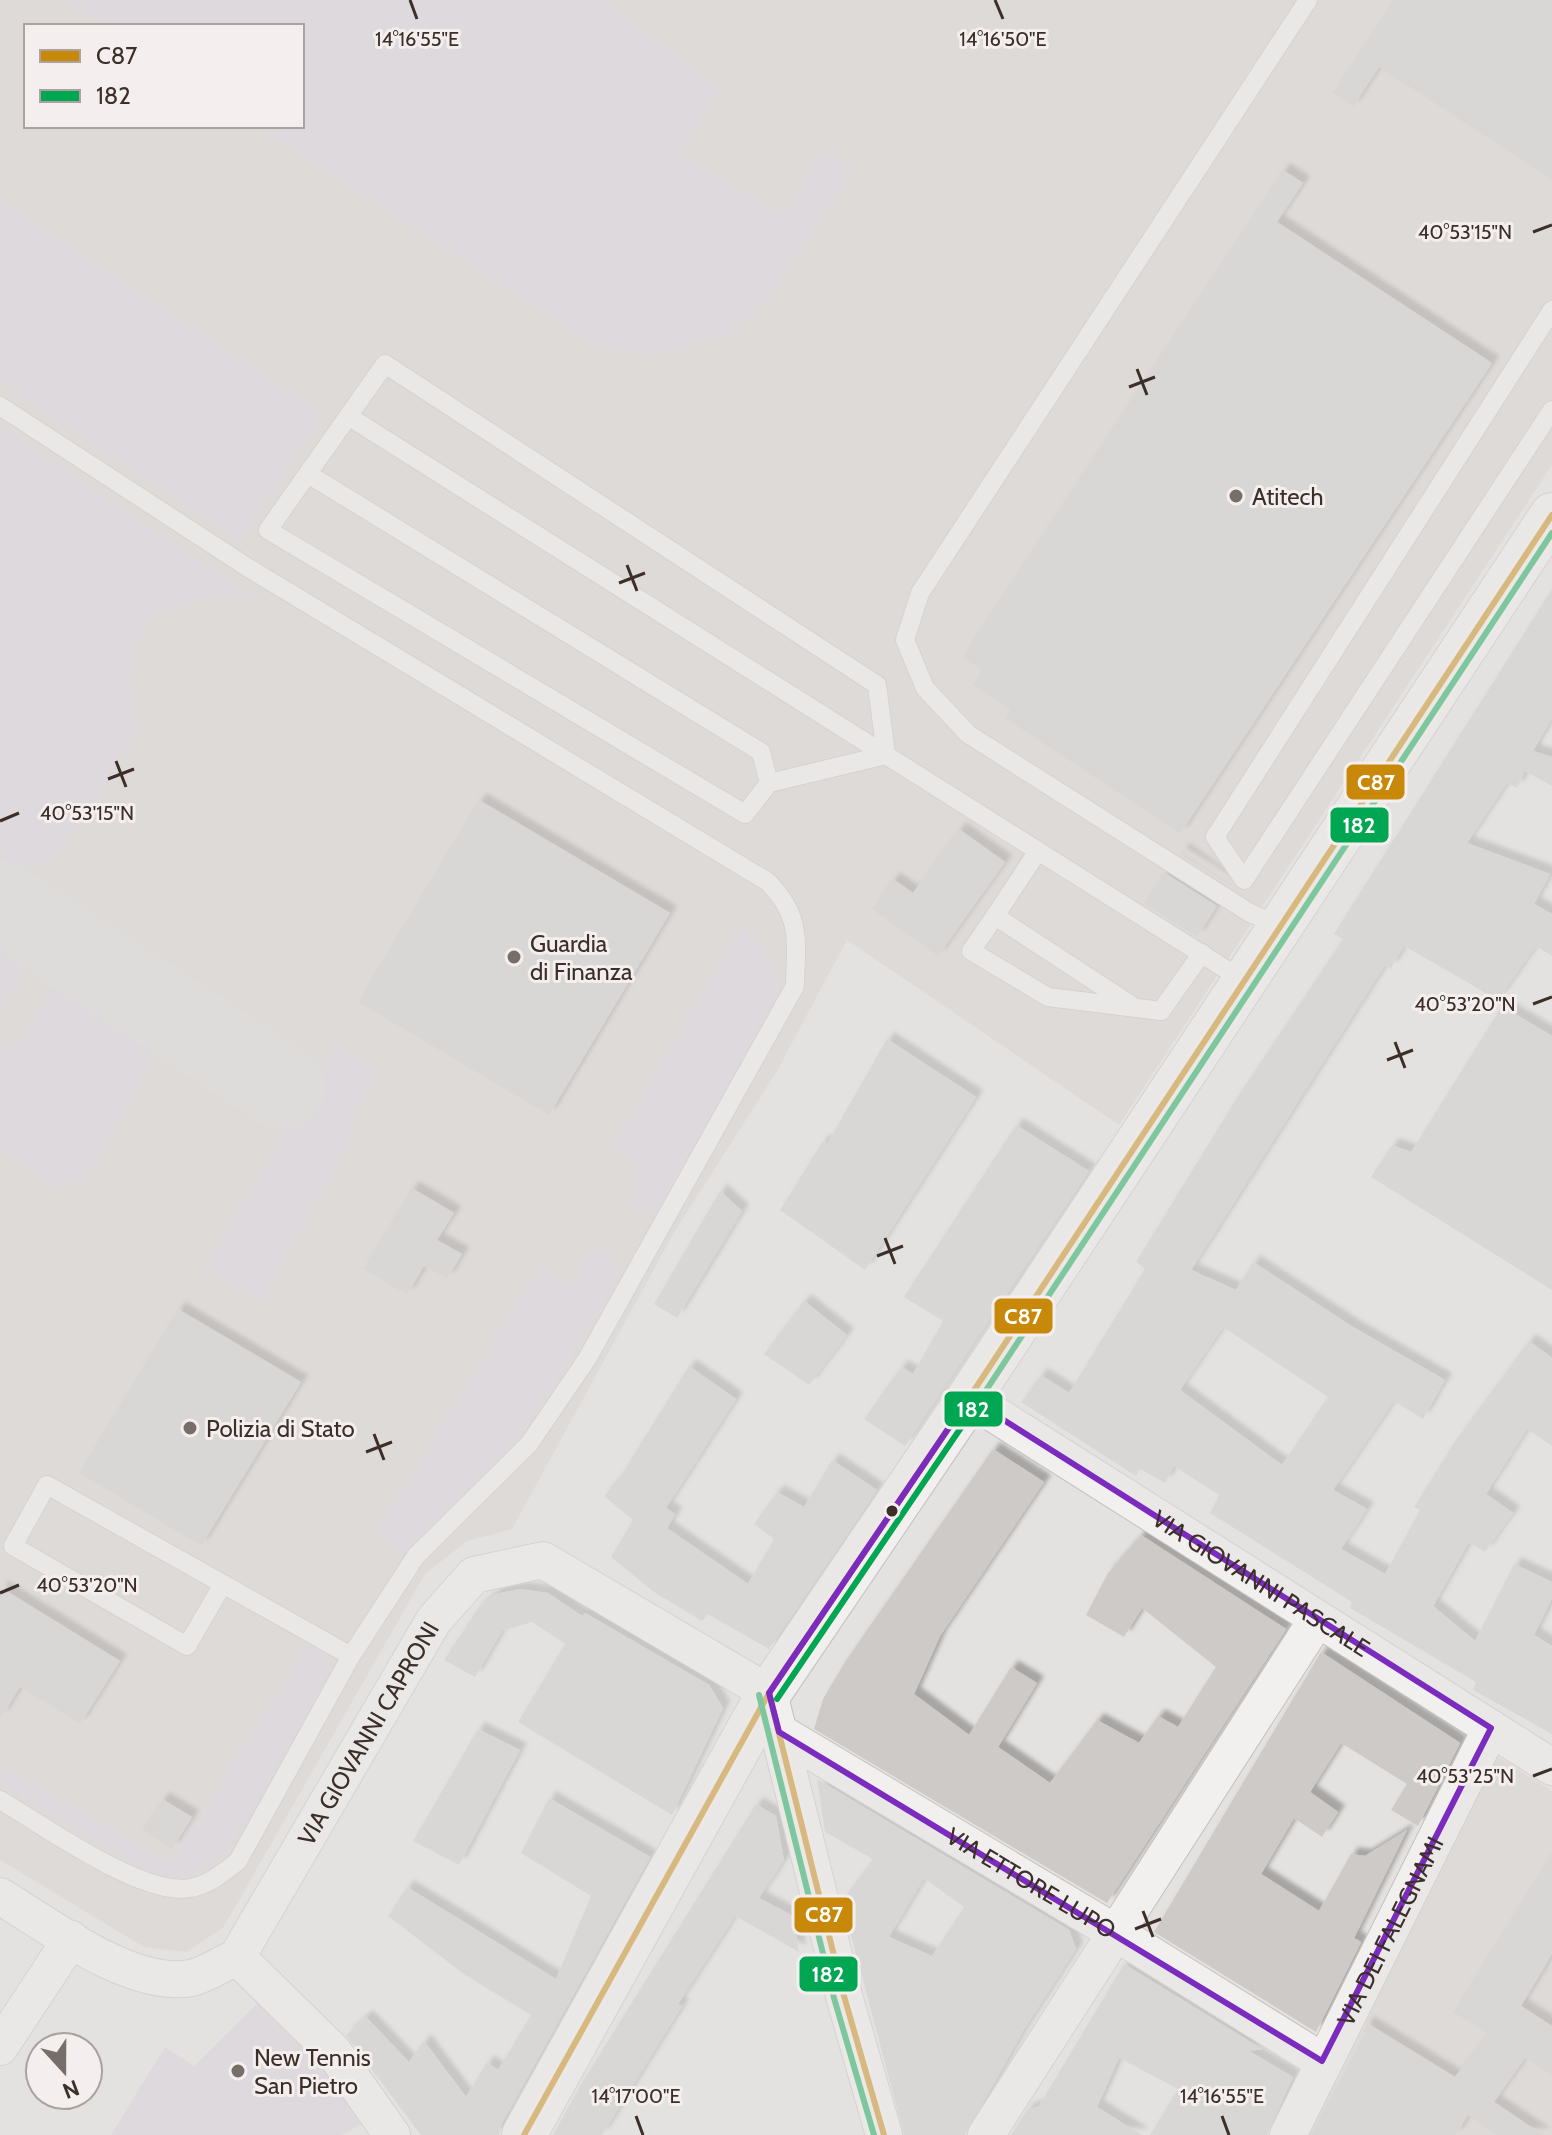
<svg xmlns="http://www.w3.org/2000/svg" width="1552" height="2135" font-family="Cabin,sans-serif">
<style>
.built{fill:#d7d1cf;fill-rule:evenodd}
.green{fill:#d4cfd7}
.lines{fill:none;stroke-linecap:round;stroke-linejoin:round}
.taxiway{stroke:#d8d6d4;stroke-width:84}
.building{fill:#cdcac8;fill-rule:evenodd;filter:url(#shadow)}
.service-casing{stroke:#c3c0bf;stroke-width:20}
.minor-casing{stroke:#c3c0bf;stroke-width:38}
.tertiary-casing{stroke:#c3c0bf;stroke-width:46}
.service{stroke:#f2f0ef;stroke-width:18}
.minor{stroke:#f2f0ef;stroke-width:36}
.tertiary{stroke:#f2f0ef;stroke-width:44}
.bus-1-casing{stroke:#f4efee;stroke-width:12}
.bus-2-casing{stroke:#f4efee;stroke-width:12}
.bus-1{stroke:#c8880a;stroke-width:6}
.bus-2{stroke:#00a651;stroke-width:6}
.marked{fill:none;stroke:#7b2cbf;stroke-width:6;stroke-linejoin:round}
.ticks{fill:none;stroke:#3c2f29;stroke-width:3}
.poi-dot{fill:#776e69;stroke:#f4efee;stroke-width:3}
.bus-dot{fill:#3c2f29;stroke:#f4efee;stroke-width:3}
.labels{text-anchor:middle;dominant-baseline:central;stroke-width:6;stroke-linejoin:round;paint-order:stroke}
.poi-label{font-size:24px;fill:#3c2f29;stroke:#f4efee;text-anchor:start}
.street-label{font-size:24px;fill:#3c2f29;stroke:#f4efee}
.ticks-label{font-size:20px;text-anchor:middle;fill:#3c2f29;stroke:#f4efee;stroke-width:6;stroke-linejoin:round;paint-order:stroke}
.line-badge{stroke:#f4efee;stroke-width:3}
.badge-label{font-size:22px;text-anchor:middle;font-weight:bold;fill:#fff}
</style>
<defs>
<filter id="shadow"><feDropShadow dx="7" dy="-7" stdDeviation="2" flood-color="#0004"/></filter>
</defs>
<rect width="100%" height="100%" fill="#e4e2e0"/>
<g class="built">
<path d="M0,0h1552v465l-433,660 -272,-185 -70,131 -102,160 -163,298 -45,12 -42,33 -202,354 -37,24 -42,-5 -144,-87zM26,26h276v100h-276z"/>
<path d="M1494,1754l58,37v344h-247z"/>
</g>
<g class="green">
<path d="M65,0h537l121,89 -43,64 101,62 42,-67 33,23 -90,131 -37,33 -72,20 -61,-8 -339,-221h45v-100h-198z"/>
<path d="M0,199l324,215 -84,128 -218,-144 -22,-19z"/>
<path d="M0,426l259,174 -50,-4 -55,18c-28,49 -29,59 -14,112 -17,28 -71,130 -98,138 -13,4 -32,-2 -42,-9z"/>
<path d="M742,924c29,36 48,41 32,90l-117,197 -30,-4 11,-40 -28,-20z"/>
<path d="M0,942l35,22 -35,50z"/>
<path d="M60,981l101,69 -78,135 -16,-7 -7,11 -60,-38v-109l11,8z"/>
<path d="M337,1044l44,27 -32,49 4,17 -91,164 -59,-33z"/>
<path d="M603,1249l18,26 -59,98 -45,65 -116,116 -26,-20 165,-271 28,22 9,-5 8,-24z"/>
<path d="M305,1645l30,15c-25,45 -87,179 -123,204 -15,11 -35,14 -53,14l-159,-94v-21l170,100z"/>
<path d="M260,2001l71,76 30,47 -19,11h-231l54,-88 29,19z"/>
</g>
<g class="lines">
<path class="taxiway" d="M0,902l283,186"/>
</g>
<g class="building">
<path d="M1394,0h158v180l-173,-113 -26,40 -20,-14z"/>
<path d="M1283,170l20,13 -26,39 215,141 -312,471 -175,-116 5,-8 -37,-26 9,-14 -20,-13z"/>
<path d="M1552,589v129l-19,33 19,6v29l-27,-15 -8,17 -10,-5 -40,60 83,31 -16,30 18,10v42l-16,-10 -38,54 -94,-54 -13,22 -6,-3 -194,305 45,20 17,-28 100,65 92,53 -22,39 -29,-18 -61,89 34,19 -26,40 44,25 35,-64 -6,-3 42,-67 73,-99 23,17v88l-25,-17 -41,65 27,19 -28,39 -16,-10 -36,64 42,35 39,-77 38,18v16l-18,37 18,11v88l-79,-44 3,-8 -126,-74 2,-6 -142,-89 9,-18 -45,-29 -9,17 -25,-14 -4,7 -115,-74 20,-27 28,18 76,-124 -9,-7 102,-166 105,-157 -9,-5zM1223,1327l105,70 -46,68 -102,-75z"/>
<path d="M479,800l191,113 -121,202 -191,-113z"/>
<path d="M959,829l46,33 -67,94 -66,-47 21,-30 20,14z"/>
<path d="M1182,850l50,35 -1,1 -52,-32z"/>
<path d="M1165,873l52,33 -20,31 -53,-34z"/>
<path d="M1502,1006l50,30v254l-181,-113 21,-32 19,7z"/>
<path d="M887,1039l89,58 -111,173 -85,-60 43,-69 4,3z"/>
<path d="M1016,1125l73,46 -184,275 -41,-27 37,-52 12,7 30,-53 -39,-24z"/>
<path d="M412,1188l42,25 -17,27 25,14 -15,25 -23,-13 -17,29 -44,-26z"/>
<path d="M720,1191l22,20 -65,107 -23,-14z"/>
<path d="M804,1301l43,34 -38,50 -45,-31z"/>
<path d="M178,1309l123,73 -100,164 -122,-73z"/>
<path d="M689,1366l47,33 -70,109 9,6 -8,14 81,56 26,-45 -20,-15 23,-32 27,15 28,-47 45,30 -108,159 -61,-35 -6,7 -48,-29 -43,-35 22,-37 -29,-24 16,-19z"/>
<path d="M993,1449l51,33 -104,154 -26,58 55,41 42,-68 26,16 -39,64 52,36 47,-63 42,23 19,-27 20,11 38,-60 -74,-59 -18,29 -38,-22 22,-42 33,-38 145,94 -179,274 -293,-174 9,-30 22,-37z"/>
<path d="M0,1587l120,74 -40,63 -60,-37 -20,32z"/>
<path d="M520,1589l28,4 34,23 3,-3 124,72 14,23 -51,107 -154,-93 47,-78 -33,-22 -30,9 -27,46 -31,-17 35,-53 17,-13z"/>
<path d="M1321,1652l139,91 -42,83 -27,-16 16,-26 -66,-41 -31,49 28,20 -16,25 -28,-19 -33,56 58,37 32,-57 14,2 42,-26 -53,108 7,4 -45,90 -162,-100z"/>
<path d="M478,1729l42,21 -61,115 -46,-24z"/>
<path d="M817,1779l252,151 7,19 -53,82 -58,104h-61l-62,-234 31,-42 -48,-27zM924,1878l40,29 -32,49 -43,-19z"/>
<path d="M549,1798l101,59 -148,266 -3,12h-78l-75,-100 20,-18 43,45 15,-21 42,56 21,-35 11,8 33,-55 -66,-40 -77,-59 19,-29 149,92 35,-83 -70,-43z"/>
<path d="M162,1799l30,18 -20,32 -30,-19z"/>
<path d="M756,1804l20,12 8,44 -25,38 34,18 6,36 -64,-36 -57,88 4,2 -80,129h-49l30,-54z"/>
<path d="M1552,1853v101l-31,52 31,20v49l-27,-17 -31,44 49,33h-46l-29,-20 -12,20h-145l55,-103 -4,1 5,-10 88,54 33,-43 -35,-22z"/>
<path d="M1124,1964l138,85 -13,2 44,26 -26,58h-117l28,-46 -59,-31 -22,49 45,28h-131l16,-25 12,-4z"/>
</g>
<g class="lines">
<g class="service-casing">
<g id="service">
<path d="M1552,310l-337,527 29,43 308,-470"/>
<path d="M385,364l492,321 9,70 -117,28 -24,31 -477,-284z"/>
<path d="M0,406l247,161 521,315c34,35 28,58 27,104l-208,373 -58,85 -113,112 -65,100"/>
<path d="M348,416l898,566"/>
<path d="M308,474l453,278 8,31"/>
<path d="M1038,851l-43,65 136,89"/>
<path d="M995,916l-24,35 77,46 113,14 41,-58"/>
<path d="M1281,926l-31,-13 -282,-179 -43,-46 -20,-48 15,-47 388,-593"/>
<path d="M0,1800c43,25 142,97 190,88 19,-3 33,-15 48,-27l113,-205 -304,-171 -34,61 174,100 36,-62"/>
</g>
</g>
<g class="minor-casing">
<g id="minor">
<path id="s1" d="M969,1398l583,369"/>
<path id="s2" d="M779,1732l337,201 206,128"/>
<path id="s3" d="M0,1896c49,30 132,93 191,82 15,-3 32,-15 46,-21l197,-337 40,-45 69,-15 226,133 75,303 40,139"/>
<path d="M237,1957l96,94 59,84"/>
<path d="M0,2047l71,-108"/>
<path d="M986,2135l330,-514"/>
<path id="s4" d="M1288,2135l203,-407"/>
</g>
</g>
<g class="tertiary-casing">
<path id="tertiary" d="M524,2135l245,-442 200,-295 583,-883"/>
</g>
<use href="#service" class="service"/>
<use href="#minor" class="minor"/>
<use href="#tertiary" class="tertiary"/>
<g class="bus-1-casing">
<g id="bus-1">
<path d="M769,1693l75,303 40,139"/>
<path d="M524,2135l245,-442 200,-295 583,-883"/>
</g>
</g>
<g class="bus-2-casing">
<g id="bus-2">
<path d="M759,1695l75,303 40,137"/>
<path d="M777,1699l200,-295 575,-871"/>
</g>
</g>
<use href="#bus-1" class="bus-1"/>
<use href="#bus-2" class="bus-2"/>
</g>
<path d="M0 0H1552V2135H0ZM969,1398l522,330 -169,333 -543,-329 -10,-39z" fill="#e4e2e0" fill-opacity=".55" fill-rule="evenodd"/>
<path class="marked" d="M969,1398l522,330 -169,333 -543,-329 -10,-39z"/>
<path class="ticks" d="M410,0l7,19M995,0l8,19M1533,232l19,-7M1137,369l10,26M1129,387l26,-10M627,565l10,26M619,583l26,-10M116,761l10,26M108,779l26,-10M0,821l19,-8M1533,1004l19,-7M1395,1042l10,26M1387,1060l26,-10M885,1238l10,26M877,1256l26,-10M374,1434l10,26M366,1452l26,-10M0,1593l19,-8M1533,1776l19,-7M1143,1911l10,26M1135,1929l26,-10M636,2116l7,19M1222,2116l7,19"/>
<g class="poi-dot">
<circle cx="1236" cy="496" r="8"/>
<circle cx="514" cy="957" r="8"/>
<circle cx="190" cy="1428" r="8"/>
<circle cx="238" cy="2071" r="8"/>
</g>
<circle class="bus-dot" cx="892" cy="1511" r="7"/>
<g class="labels">
<g class="poi-label">
<text x="1252" y="496">Atitech</text>
<text x="530" y="943">Guardia<tspan x="530" dy="28">di Finanza</tspan></text>
<text x="206" y="1428">Polizia di Stato</text>
<text x="254" y="2057">New Tennis<tspan x="254" dy="28">San Pietro</tspan></text>
</g>
<g class="street-label">
<text stroke="none"><textPath href="#s1" startOffset="346">VIA GIOVANNI PASCALE</textPath></text>
<text stroke="none"><textPath href="#s3" startOffset="522">VIA GIOVANNI CAPRONI</textPath></text>
<text stroke="none"><textPath href="#s2" startOffset="294">VIA ETTORE LUPO</textPath></text>
<text stroke="none"><textPath href="#s4" startOffset="228">VIA DEI FALEGNAMI</textPath></text>
</g>
</g>
<g class="ticks-label">
<text x="417" y="46">14°16'55"E</text>
<text x="1003" y="46">14°16'50"E</text>
<text x="1465" y="239">40°53'15"N</text>
<text x="87" y="820">40°53'15"N</text>
<text x="1465" y="1011">40°53'20"N</text>
<text x="87" y="1592">40°53'20"N</text>
<text x="1465" y="1783">40°53'25"N</text>
<text x="636" y="2103">14°17'00"E</text>
<text x="1222" y="2103">14°16'55"E</text>
</g>
<g class="line-badge">
<rect x="1345" y="763" width="61" height="38" rx="8" fill="#c8880a"/>
<rect x="1329" y="806" width="61" height="38" rx="8" fill="#00a651"/>
<rect x="993" y="1297" width="61" height="38" rx="8" fill="#c8880a"/>
<rect x="943" y="1390" width="61" height="38" rx="8" fill="#00a651"/>
<rect x="793" y="1896" width="61" height="38" rx="8" fill="#c8880a"/>
<rect x="798" y="1955" width="61" height="38" rx="8" fill="#00a651"/>
</g>
<g class="badge-label">
<text x="1376" y="790">C87</text>
<text x="1359" y="833">182</text>
<text x="1023" y="1324">C87</text>
<text x="973" y="1417">182</text>
<text x="824" y="1922">C87</text>
<text x="828" y="1982">182</text>
</g>
<rect x="24" y="24" width="280" height="104" fill="#f4efee" stroke="#aaa29f" stroke-width="2"/>
<rect x="40" y="50" width="40" height="12" fill="#c8880a" stroke="#aaa29f" stroke-width="2"/>
<text x="96" y="64" font-size="24" fill="#3c2f29">C87</text>
<rect x="40" y="90" width="40" height="12" fill="#00a651" stroke="#aaa29f" stroke-width="2"/>
<text x="96" y="104" font-size="24" fill="#3c2f29">182</text>
<g transform="translate(64 2071) rotate(159)"><circle r="38" fill="#f4efee" stroke="#aaa29f" stroke-width="2"/>
<path d="M0-6L14 30L0 20L-14 30Z" fill="#776e69"/>
<text y="-12" font-size="22" font-weight="bold" text-anchor="middle" fill="#3c2f29">N</text>
</g>
</svg>
